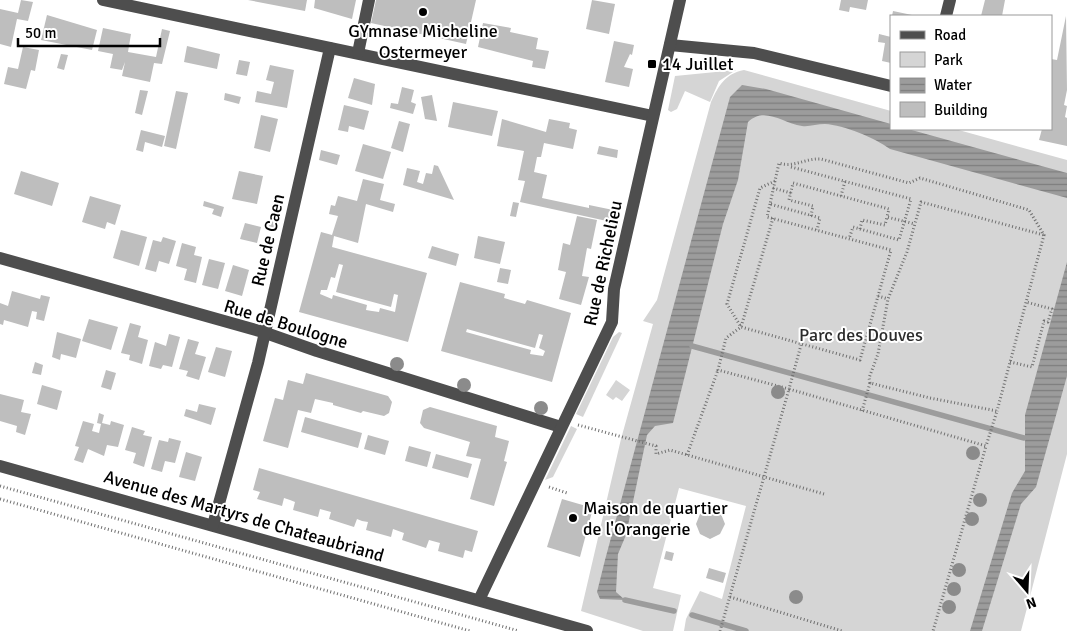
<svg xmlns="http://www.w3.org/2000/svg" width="1067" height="631" font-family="Signika,sans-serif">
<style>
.green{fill:#d5d5d5}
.water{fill:url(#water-rules)}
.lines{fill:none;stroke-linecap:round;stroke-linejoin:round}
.stream{stroke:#9c9c9c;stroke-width:5.5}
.building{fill:#bebebe;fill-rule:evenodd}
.path{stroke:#707070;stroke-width:3;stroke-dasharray:1 2.5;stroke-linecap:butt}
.minor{stroke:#4e4e4e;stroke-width:12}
.tree{fill:#8b8b8b}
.poi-dot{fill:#000;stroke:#fff;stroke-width:2}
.labels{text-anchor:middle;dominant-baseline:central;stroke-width:4;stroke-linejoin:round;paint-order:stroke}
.poi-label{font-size:18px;fill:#000;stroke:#fff;text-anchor:start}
.street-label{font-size:18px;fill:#000;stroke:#fff}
.park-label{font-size:18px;fill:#2c2c2c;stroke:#fff}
</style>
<defs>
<pattern id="water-rules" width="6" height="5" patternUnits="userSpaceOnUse" patternTransform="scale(1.25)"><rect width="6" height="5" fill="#9c9c9c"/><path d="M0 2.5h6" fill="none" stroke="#7d7d7d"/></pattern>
</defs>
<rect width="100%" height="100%" fill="#fff"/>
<g class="green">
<path d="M736,70l-17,11 -9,21 -25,-11 -8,18 -6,3 -3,-2 7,-34z"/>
<path d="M744,70l147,41v18h64l112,31v294l-46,177h-337l2,-12 14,-28 22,8 24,-93 -67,-18 -26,100 28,7 -8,36h-30l-62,-20 40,-172 32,-115 -10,-3 14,-21 54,-198c8,-17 14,-28 33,-32z"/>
<path d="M619,332l3,1 -39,84 -7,-3 37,-77z"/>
<path d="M616,380l14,10 -8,11 -6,-4 -3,3 -7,-5z"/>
<path d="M571,426l6,3 -24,48 -8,3z"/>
</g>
<g class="water">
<path d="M742,85l24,4 125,35v5h17l159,44v25l-177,-49c-15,-11 -46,-24 -65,-25 -8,0 -16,3 -23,2 -20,-3 -37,-20 -54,-4l-10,58 -15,44 -50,199 -18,3 -8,9 -21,100 -8,19 -2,38 9,8 -25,-1 -3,-7 8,-32 125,-463z"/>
<path d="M1067,262v114l-31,111 -15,17 -39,127h-12l42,-138 13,-22v-56z"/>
</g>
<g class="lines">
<g class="stream">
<path d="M692,346l332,92"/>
<path d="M625,600l49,11"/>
<path d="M692,615l54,16"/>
</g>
</g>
<g class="building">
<path d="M21,0l12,2 -5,19 -11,-2 -6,28 -11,-3v-35l18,4z"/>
<path d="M248,0h59l-2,11z"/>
<path d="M315,0h41l-4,19 -38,-11z"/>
<path d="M376,0h100l-10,44 -95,-21z"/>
<path d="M592,0l23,4 -6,30 -23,-5z"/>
<path d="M841,0h27l-2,10 -16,-3 -1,5 -10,-2z"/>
<path d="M985,0h20l-3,16h-21z"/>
<path d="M893,11l19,4v1h-20z"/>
<path d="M47,15l50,15 -5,20 -51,-10z"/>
<path d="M1066,16l1,74 -3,15 3,1 -2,11 2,1v28l-28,-6 3,-11h9v-70l6,1z"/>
<path d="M483,23l28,5 -1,4 28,6 -2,11 13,2 -4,18 -13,-2 1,-6 -55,-14z"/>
<path d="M103,28l28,6 -3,18 28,5 6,-28 8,2 -8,33 -8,-1 -4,19 -28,-6 3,-14 -3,8 -12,-2 3,-14 -15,-3z"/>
<path d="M879,34l12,3v26l-9,-2 3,-18 -7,-1z"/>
<path d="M614,41l20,4 -2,10 -2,-1 -6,13 9,2 -4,18 -24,-5z"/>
<path d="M187,46l33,8 -3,15 -33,-7z"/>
<path d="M23,47l16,3 -4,21 -4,-1 -5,19 -22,-5 4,-17 10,2z"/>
<path d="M61,54l7,1 -4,15 -7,-2z"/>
<path d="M239,60l11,2 -3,14 -11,-2z"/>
<path d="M270,65l24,5 -7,38 -32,-6 2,-11 14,3 3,-12 -8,-2z"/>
<path d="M354,78l21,6 -3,21 -24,-7z"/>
<path d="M402,87l12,3 -3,12 5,2 -3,10 -23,-6 1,-5 7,1z"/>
<path d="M140,90l8,1 -6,24 -7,-2z"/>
<path d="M176,91l12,2 -12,56 -12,-3z"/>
<path d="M225,93l16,4 -2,7 -15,-4z"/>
<path d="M432,95l5,26 -12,-2 -4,-22z"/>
<path d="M453,102l45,9 -6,25 -44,-9z"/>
<path d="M344,105l25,6 -5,19 -15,-4 -1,6 -10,-2z"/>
<path d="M261,115l17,4 -8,33 -16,-4z"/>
<path d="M502,119l44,13 3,-13 21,4 -1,5 8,2 -4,19 -29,-6 -3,14h-4l-3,15 13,3 -5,23 47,10v-3l29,6 -2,12 -96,-21 5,-21 -7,-1 6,-29 -27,-5z"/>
<path d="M399,121l11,3 -7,28 -12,-4z"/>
<path d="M141,130l24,6 -3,11 -17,-5 -2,10 -7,-2z"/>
<path d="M363,144l28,8 -8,27 -28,-8z"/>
<path d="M599,146l19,4 -1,8 -20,-4z"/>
<path d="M321,150l19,5 -3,10 -18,-5z"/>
<path d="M434,165l4,1 16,34 -51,-15 4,-17 13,3 -3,11 6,2 3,-11 6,1z"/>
<path d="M21,171l38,12 -7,23 -38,-12z"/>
<path d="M239,171l24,5 -6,28 -25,-5z"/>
<path d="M363,179l21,5 -4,16 15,4 -2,8 -27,-8 -8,39 -24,-7 -2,11 95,26 -19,69 -109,-30 22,-80 11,3 6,-19 -9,-2 2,-9 4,1 3,-10 19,5zM339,264l4,1 -7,27 55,15 3,-13 4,1 -3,17 -15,-4 -1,4 -7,-1 -6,-1 1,-5 -34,-10 -1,4 -12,-5 1,-4h6l4,-13 4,1z"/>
<path d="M90,196l31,9 -6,20 -8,-3 -2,7 -23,-7z"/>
<path d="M204,201l20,6 -3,10 -9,-3 2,-5 -11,-3z"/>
<path d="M513,202l6,1 -3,14 -6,-1z"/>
<path d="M577,216l20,4 -6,29 -4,-1 -5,28 7,1 -8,28 -22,-6 7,-27 -8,-2 5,-27 7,2z"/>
<path d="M270,221l6,1 -2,9 -6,-1z"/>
<path d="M245,223l16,4 -4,16 -17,-4z"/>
<path d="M121,230l26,7 -8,29 -26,-8z"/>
<path d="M478,236l27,6 -5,22 -26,-6z"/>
<path d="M163,237l13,4 -7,23 -10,-3 -3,11 -11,-3 8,-29 8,2z"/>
<path d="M182,243l14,4 -2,8 8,2 -6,26 -12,-3 3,-11 -11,-3z"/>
<path d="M432,246l27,8 -3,12 -28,-8z"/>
<path d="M209,259l16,4 -7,26 -16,-4z"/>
<path d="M233,265l16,5 -7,26 -17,-5z"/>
<path d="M500,268l11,2 -3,14 -11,-2z"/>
<path d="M460,282l45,12 -1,4 21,6 2,-4 44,13 -19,69 -111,-31zM467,329l68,19 4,-14 4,1 -4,13 6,3 -2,5 -13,-2 1,-4 -65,-18z"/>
<path d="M12,291l28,8 1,-4 9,2 -6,24 -8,-2 1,-7 -5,-1 -4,16 -24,-7 -1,5 -3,-1v-21l8,3z"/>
<path d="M89,319l29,8 -7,23 -29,-9z"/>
<path d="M130,323l11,3 -3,11 10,3 -6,24 -13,-4 1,-5 -9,-2z"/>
<path d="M57,332l24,7 -5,19 -15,-4 -1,6 -8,-3z"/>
<path d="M169,334l11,3 -8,30 -9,-2 -2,4 -12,-3 6,-24 11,4z"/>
<path d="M188,339l11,3 -4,12 11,3 -7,23 -13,-4 2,-5 -9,-2z"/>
<path d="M216,347l16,4 -7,26 -17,-5z"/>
<path d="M35,362l8,3 -2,10 -9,-2z"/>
<path d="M106,370l10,3 -5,17 -10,-3z"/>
<path d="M306,373l82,23 4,6 -3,11 -5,3 -21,-5 -2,2 -28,-8v-2l-18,-4 -4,14 -13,-3 -10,38 -25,-7 12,-43 8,2 5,-20 15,4z"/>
<path d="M42,385l20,6 -5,19 -20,-6z"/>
<path d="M0,394l24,6 -3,12 10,2 -6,21 -9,-3 1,-6 -17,-5z"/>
<path d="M199,404l17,4 -5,17 -27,-9 2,-7 11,3z"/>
<path d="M430,407l67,19 -2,11 14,4 -5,20 3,1 -13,44 -24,-7 11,-40 -15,-3 4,-14 -46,-14 -4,-5 3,-13z"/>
<path d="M99,413l5,2 -2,8 8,2 1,-4 13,4 -6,22 -11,-2 -3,11 -16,-7 -5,14 -9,-3 5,-13 -4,-1 8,-25 11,3 -2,7 7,2 2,-9 -4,-1z"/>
<path d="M305,417l57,16 -4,15 -57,-16z"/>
<path d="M132,427l13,4 -2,4 9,2 -8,30 -11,-4 3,-10 -11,-3z"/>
<path d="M368,435l21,6 -4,14 -21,-6z"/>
<path d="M169,438l12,3 -6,22 -10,-2 -3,11 -11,-3 8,-29 9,2z"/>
<path d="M409,446l22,6 -4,15 -22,-6z"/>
<path d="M186,452l16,5 -7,24 -16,-4z"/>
<path d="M436,454l36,10 -4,14 -36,-10z"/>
<path d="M259,468l219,63 -6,21 -7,-2 -2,8 -25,-7 2,-8 -11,-3 -3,8 -24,-8 2,-7 -11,-4 -2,8 -25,-7 2,-8 -6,-1 -5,-2 -3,8 -25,-8 2,-7 -11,-3 -2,8 -25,-7 2,-8 -5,-2 -6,-2 -2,8 -25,-7 3,-7 -7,-2z"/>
<path d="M562,499l31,9 -13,49 -33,-10z"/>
<path d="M710,510l11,4 4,10 -5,10 -10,5 -10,-5 -4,-10 4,-10z"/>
<path d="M666,551l8,2 -2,8 -8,-2z"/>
<path d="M709,568l17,5 -3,10 -17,-5z"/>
</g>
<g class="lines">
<g class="path">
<path d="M791,167l120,32 -12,41 -46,-13 -4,12"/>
<path d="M775,181l-5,23 50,14 -3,12"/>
<path d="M773,188l18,5"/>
<path d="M841,196l4,-15"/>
<path d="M770,204l-3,13 124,33 -31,110 -119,-33 -14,-23 33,-116 15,-7 4,-18c15,5 26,-5 42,-4l88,24 11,-5 109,32 15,25 -47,176"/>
<path d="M811,216l2,-10 -24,-6 4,-17 96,26 -2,8"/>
<path d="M773,218l-32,109 -15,11 -8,32 71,19 12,-44"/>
<path d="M860,229l2,-9 23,5 2,-8 28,7"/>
<path d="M878,296l10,3"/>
<path d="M1010,362l22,5 12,-46 4,1 4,-13 -26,-7"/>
<path d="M870,383l-1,-5 9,-24 10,-55 19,-47 14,-50 123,33"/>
<path d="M862,411l8,-28 60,15 67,13 -11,35"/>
<path d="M578,425l78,21v8l14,-4 154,44"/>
<path d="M687,455l31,-85"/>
<path d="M0,486l519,145"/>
<path d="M549,487l18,6"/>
<path d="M0,499l470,132"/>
<path d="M730,597l112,34"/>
<path d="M720,631l69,-242 197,57 -53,185"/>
</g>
<g class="minor">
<path d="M103,0l550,116"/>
<path d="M946,16l4,-16"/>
<path d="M670,45l84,8 137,33"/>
<path d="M358,53l11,-53"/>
<path d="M0,258l263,74 54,19 244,76"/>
<path d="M0,466l587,165"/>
<path d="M213,525l45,-162 72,-315"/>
<path d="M479,600l133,-278 2,-33 66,-289"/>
</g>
</g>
<g class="tree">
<circle cx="397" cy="364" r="7"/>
<circle cx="464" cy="385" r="7"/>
<circle cx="778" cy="392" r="7"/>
<circle cx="541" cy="408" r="7"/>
<circle cx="973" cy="453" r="7"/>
<circle cx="980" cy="500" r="7"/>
<circle cx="972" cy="519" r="7"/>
<circle cx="959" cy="570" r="7"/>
<circle cx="954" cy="589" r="7"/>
<circle cx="796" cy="597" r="7"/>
<circle cx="949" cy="607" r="7"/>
</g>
<g class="poi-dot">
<circle cx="423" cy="12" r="5"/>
<rect x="647" y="59" width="10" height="10" rx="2.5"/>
<circle cx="573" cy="518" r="5"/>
</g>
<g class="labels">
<g class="poi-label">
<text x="423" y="31" text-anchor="middle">GYmnase Micheline<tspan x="423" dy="21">Ostermeyer</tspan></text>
<text x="662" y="64">14 Juillet</text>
<text x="583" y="508">Maison de quartier<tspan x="583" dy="21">de l'Orangerie</tspan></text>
</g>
<g class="street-label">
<text transform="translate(268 240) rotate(-77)">Rue de Caen</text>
<text transform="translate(603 263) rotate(-78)">Rue de Richelieu</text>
<text transform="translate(286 324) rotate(17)">Rue de Boulogne</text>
<text transform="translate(244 516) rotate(16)">Avenue des Martyrs de Chateaubriand</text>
</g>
<g class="park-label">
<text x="861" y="335">Parc des Douves</text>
</g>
</g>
<rect x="890" y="15" width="162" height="115" fill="#ffffff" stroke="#999999"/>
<rect x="900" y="31" width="25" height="8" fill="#4e4e4e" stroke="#999999"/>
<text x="934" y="40" font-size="15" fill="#000000">Road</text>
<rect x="900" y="52" width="25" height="15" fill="#d5d5d5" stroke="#999999"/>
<text x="934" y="65" font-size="15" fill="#000000">Park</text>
<rect x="900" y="78" width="25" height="15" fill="url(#water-rules)" stroke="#999999"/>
<text x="934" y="90" font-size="15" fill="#000000">Water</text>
<rect x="900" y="102" width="25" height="15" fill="#bebebe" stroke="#999999"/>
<text x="934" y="115" font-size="15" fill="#000000">Building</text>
<g transform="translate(1027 591) rotate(161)" stroke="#ffffff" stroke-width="4" paint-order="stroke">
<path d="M0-4L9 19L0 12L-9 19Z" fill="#000000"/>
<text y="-8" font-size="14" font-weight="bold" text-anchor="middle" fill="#000000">N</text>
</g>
<path d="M18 38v8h142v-8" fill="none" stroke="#000000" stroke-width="2.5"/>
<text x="25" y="38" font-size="15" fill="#000000" stroke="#ffffff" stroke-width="4" paint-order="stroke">50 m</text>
</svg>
